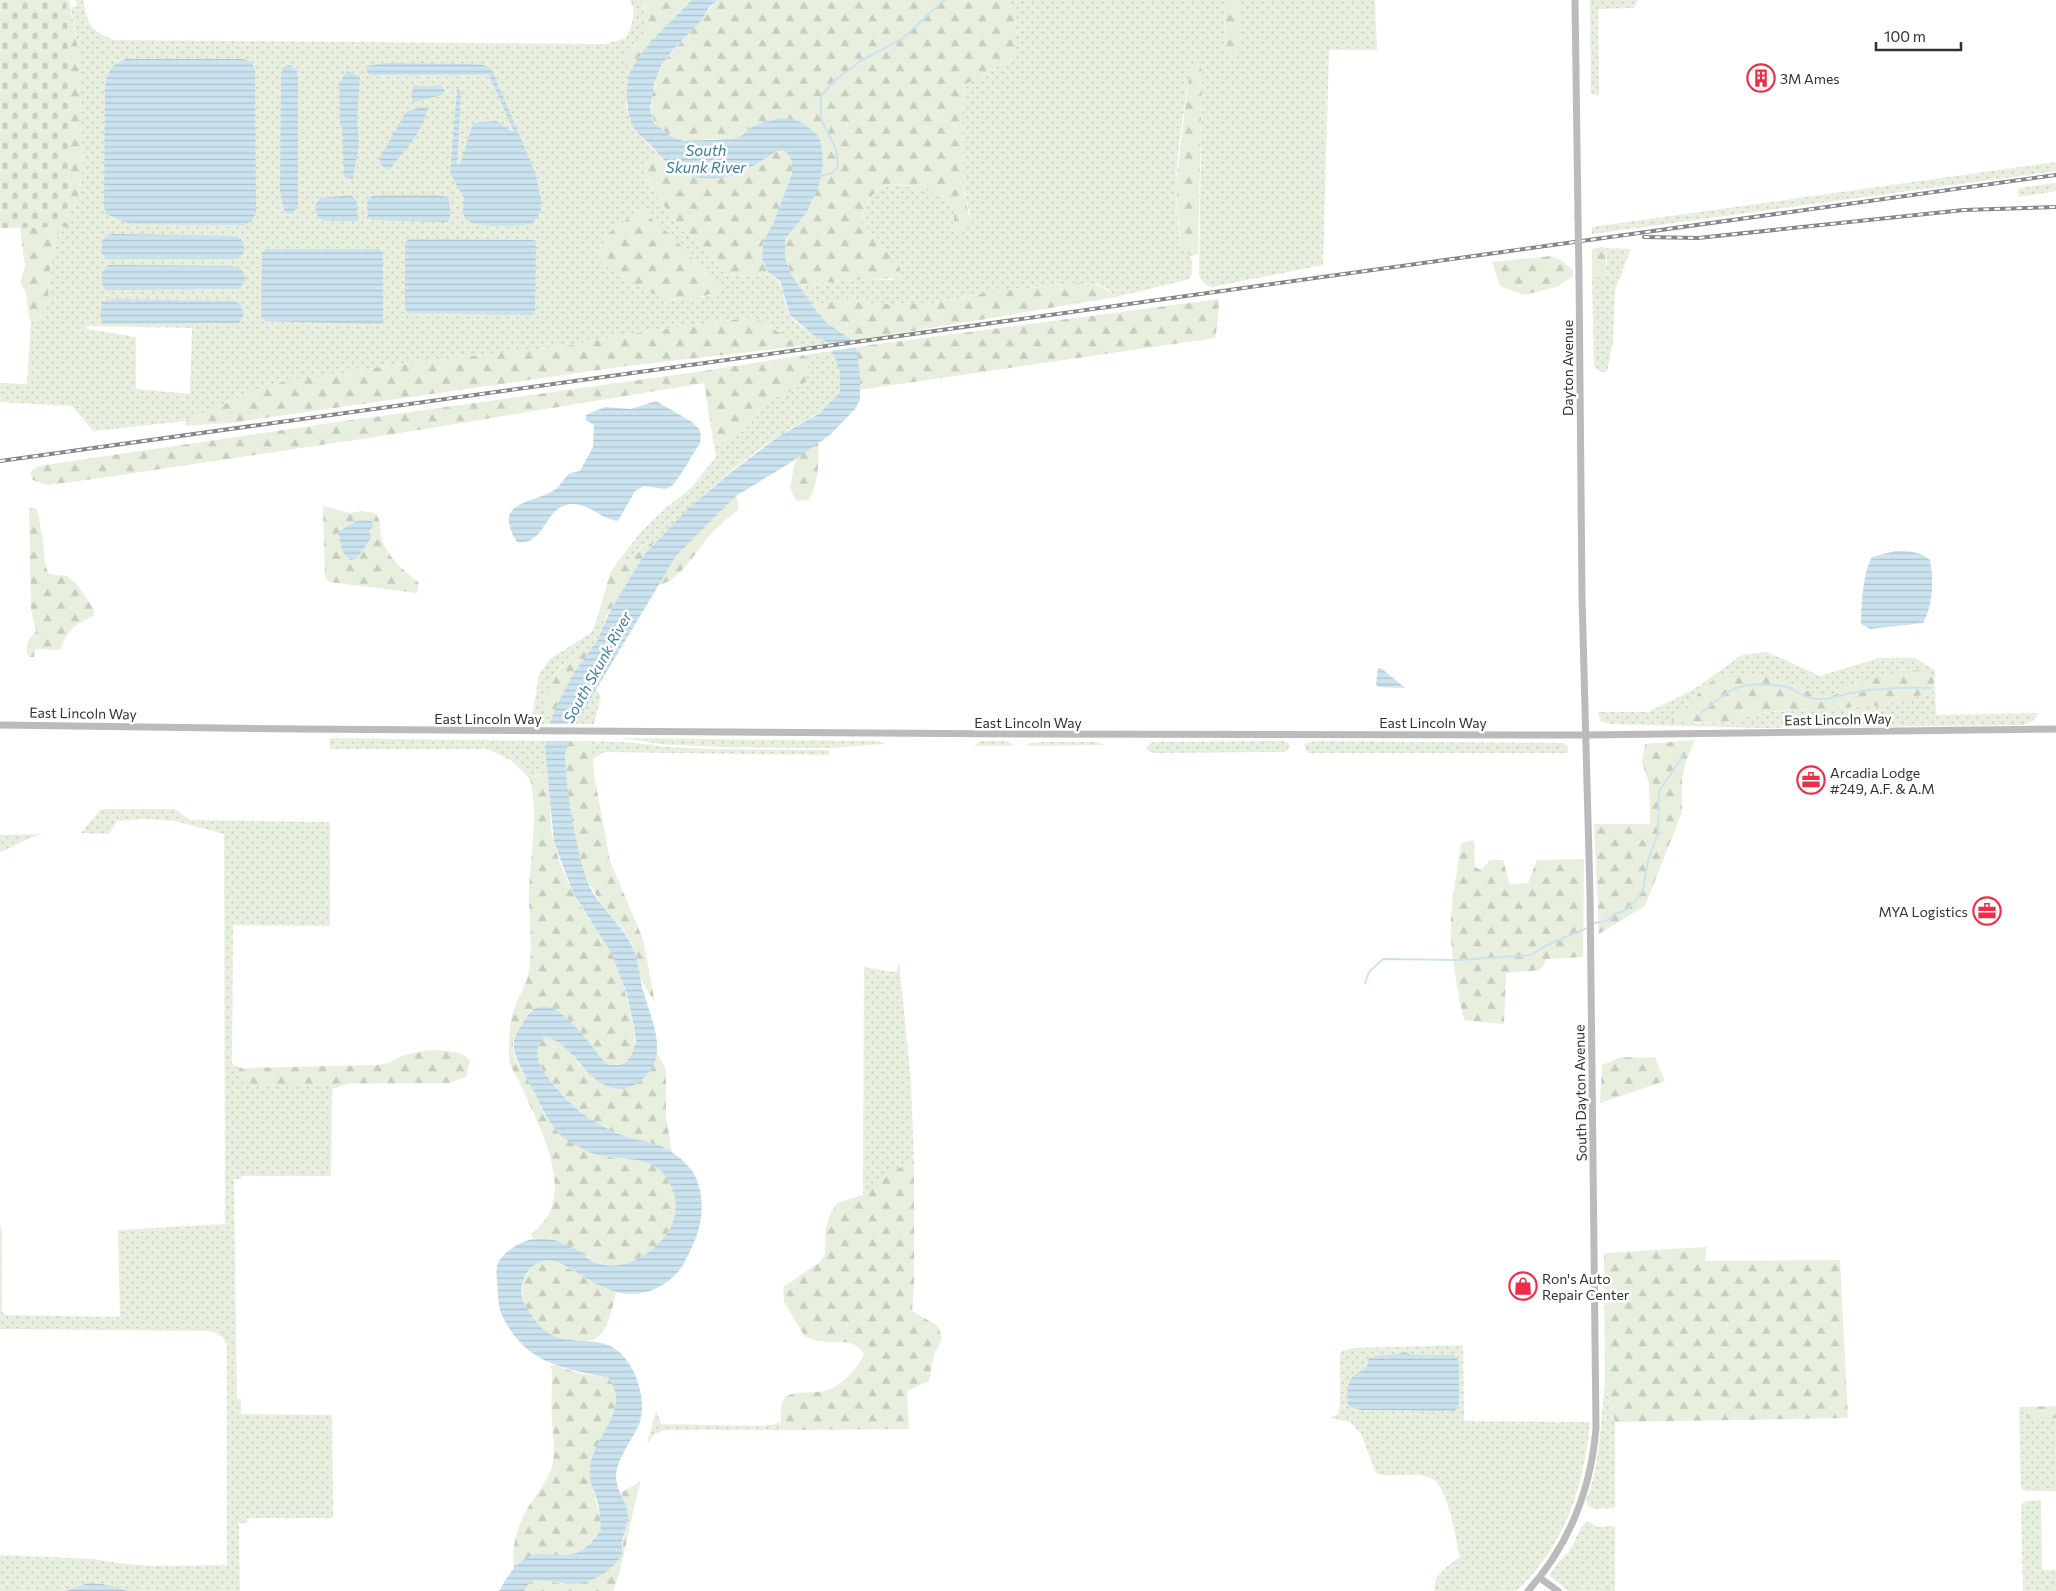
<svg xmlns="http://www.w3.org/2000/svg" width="2056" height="1591" font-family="Commissioner,sans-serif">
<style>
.grass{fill:url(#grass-dots);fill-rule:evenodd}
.forest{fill:url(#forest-firs)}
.cemetery{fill:url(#cemetery-stones)}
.water{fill:url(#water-rules)}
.pier{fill:#fff}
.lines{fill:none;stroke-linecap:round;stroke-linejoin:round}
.stream{stroke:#cbe3ef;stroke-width:2}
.secondary{stroke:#bbb;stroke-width:7}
.rail-casing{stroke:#868686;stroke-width:4}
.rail{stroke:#fff;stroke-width:2;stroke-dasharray:5.5;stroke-linecap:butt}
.secondary-bridge{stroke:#bbb;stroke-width:7}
.labels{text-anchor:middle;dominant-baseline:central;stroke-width:5;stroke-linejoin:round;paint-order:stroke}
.poi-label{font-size:14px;fill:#313131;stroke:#fff;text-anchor:start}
.street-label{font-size:14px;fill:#313131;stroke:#fff}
.water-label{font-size:15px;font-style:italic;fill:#397b99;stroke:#fff}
</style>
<defs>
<pattern id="grass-dots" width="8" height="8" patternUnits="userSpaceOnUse" patternTransform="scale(1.25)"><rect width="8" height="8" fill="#e8efdf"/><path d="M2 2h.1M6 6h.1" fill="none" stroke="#c7cdc0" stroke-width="1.8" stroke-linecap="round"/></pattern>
<pattern id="forest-firs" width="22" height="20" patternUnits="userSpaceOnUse" patternTransform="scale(1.25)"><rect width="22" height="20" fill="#e8efdf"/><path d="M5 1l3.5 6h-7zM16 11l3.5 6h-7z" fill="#c7cdc0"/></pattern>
<pattern id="cemetery-stones" width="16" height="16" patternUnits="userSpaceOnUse" patternTransform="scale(1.25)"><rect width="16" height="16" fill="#e8efdf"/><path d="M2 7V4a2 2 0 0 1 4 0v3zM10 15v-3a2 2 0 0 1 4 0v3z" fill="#c7cdc0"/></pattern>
<pattern id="water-rules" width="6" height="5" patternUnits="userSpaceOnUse" patternTransform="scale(1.25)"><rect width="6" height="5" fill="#cbe3ef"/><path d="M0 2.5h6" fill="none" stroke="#afc3cd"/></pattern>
</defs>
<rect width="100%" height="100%" fill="#fff"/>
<g class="grass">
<path d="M76,0h7c5,25 7,31 31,40l492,4 20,-6c6,-12 11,-26 4,-38h12l5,18 -2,14 -13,17 -5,20 5,-2 -6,40 10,25 21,21 -10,10v16l11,19 19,25 49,52 21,2 22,-4c18,14 12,22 20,40 6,13 30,23 41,31l-27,4 -50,-31 -130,18 -57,11 -175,19 -129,23 -76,33 -93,10 -21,-25 -72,-4v-19l27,1 4,-62 9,-3 8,-16 1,-27 5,-29 8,-27 12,-15 5,-13 4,-26 -5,-117 -7,-42 6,-1zM645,210l4,7 42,40 30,34 -18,6 -30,3 -20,-7zM86,326l106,2 -2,66 -54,-5v-52l-49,-8z"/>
<path d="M1002,0h223l-1,38 3,14 10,1 2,-53h136l2,50h-48l-6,215 -111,22 -7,-3 -6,-8 3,-203 -1,-5 -4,-3 -7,4c-5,37 -13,77 -14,115 0,16 2,33 3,50 2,23 20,16 11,45l-74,18 -9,-9 -11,-4 -21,-1 -99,11 -41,9 -46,1 -47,-3 -30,4 -13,-20 66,-6 28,1 5,-18 -37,-41c4,-12 9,-29 23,-34 13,-6 49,3 60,11 4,3 7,8 10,12l-1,15 17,-10 -7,-30 -1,-75 4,-26 50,-28 -11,-53z"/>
<path d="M1590,0h48l-4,8 -36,1 1,87 -8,-3z"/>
<path d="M2056,162v9l-464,63v-7z"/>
<path d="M2056,183v8l-37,6 -2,-5 3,-4z"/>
<path d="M1607,248l24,1 -16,41 -2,51 -6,31h-6l-7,-5 -2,-94 3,5 12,-12z"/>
<path d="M833,351c4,11 12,28 7,41 -7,16 -31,26 -45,34 -53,31 -99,75 -142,118h-10l-14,19 -10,-3 22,-28 25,-24 25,-20 25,-31 -3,-18 10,4 20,-14 26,-30 20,-7 19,-28 -4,-9z"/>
<path d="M607,615l-7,20 -11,19 -5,-4h-4c-28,22 -30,30 -35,64l7,3 -2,7h-19l8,-50 11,-15 42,-27 6,-16z"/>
<path d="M1767,652l53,24 59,-18h36l20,13v6l-17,-7 -50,11 -23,7 -10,7 -13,2 -35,-14 -28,-8 -26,-2 -15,3 -19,16 -10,16 -15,6 19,9 42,-1 15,-8 85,-7 17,1 81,-16 2,-8 1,31 102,-2 -3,7 -11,5 -259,3 -155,-4 -10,-3 -2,-9h50l45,-22 49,-35z"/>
<path d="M596,690l5,6 -7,28h-19z"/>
<path d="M330,738l216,3 1,34 -6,-2 -11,6 -18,-18 -24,-12h-158z"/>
<path d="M623,738l256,3 5,3 -54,4 -109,-1 -61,-3z"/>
<path d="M588,741l38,1 42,5 41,2 120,1v5l-225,-3 -10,6z"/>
<path d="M981,741h27l7,5h-41z"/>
<path d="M1284,741l5,2 1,4 -5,5 -131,1 -5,-2 -2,-4 5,-5z"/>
<path d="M1314,741l247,2 6,2 1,8h-259l-3,-2 -2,-7z"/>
<path d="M1045,742h52l8,3 -80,1 5,-3z"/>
<path d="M101,809h74l15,11 140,2v104l-97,-1 -1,139 7,4v9l6,7 108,-2 -21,7 -1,87h-89l-1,3h-7l3,220h4v15l91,1 1,103h-86v5h-8l1,68h-240v-36l94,4 31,5 33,2 69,-1v-218c-3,-12 -10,-15 -21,-16l-206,-2v-106l2,9v80l3,3 115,2 -2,-87 107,-6 -1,-390 -49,-13 -30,-2 -28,2 -8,13 -28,-1z"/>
<path d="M44,834c-17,2 -28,13 -44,18v-17z"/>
<path d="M899,962l12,120 3,86 -9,-2 -42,29 1,-228 28,5 5,-1z"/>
<path d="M1463,1345l1,76 126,1c-6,65 -25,124 -74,169h-82c0,-17 14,-25 26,-34 -5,-19 -11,-70 -29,-79 -9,-5 -38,-2 -50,-3l-5,-2 -15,-39 -11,-12 -21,-4 9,-4 2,-11v-49l2,-3 12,-3z"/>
<path d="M1605,1384l10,38v86l-21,1 -6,-3 -2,-5c15,-37 14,-78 19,-117z"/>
<path d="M2019,1407h5l1,8 6,3h25v73h-29l-4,-1 -2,-3z"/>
<path d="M656,1411l5,13 100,2 15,-2 3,-3 1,9h-117l-9,5 -7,9z"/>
<path d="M2041,1500l1,70h14v21h-33l-2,-86 5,-4z"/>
<path d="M1587,1521l11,6 17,-1v65h-47l-18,-15c3,-10 13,-17 19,-25 7,-10 9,-22 18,-30z"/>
</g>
<g class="forest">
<path d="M36,0h33l9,49 5,117 -4,26 -5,13 -12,15 -8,27 -5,29 -1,27 -8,16 -9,3 -2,-5 -3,-24 -6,-11 5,-15 -6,-47z"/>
<path d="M642,0h50l-37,38 -23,29 -5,2 -3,-7c14,-24 30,-32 18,-62z"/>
<path d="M718,0h284l3,3 12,3 -1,50 -50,28 -4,26 1,75 8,42 -10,6 -8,-1c0,-7 2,-18 0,-23 -8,-17 -54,-30 -70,-22 -14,7 -18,21 -22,34l37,41 4,16 -37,1 -66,6 -8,-11 -6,-17v-18l22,-27 7,-14 6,-22 -21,-55c-15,-3 -35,-2 -48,7 -7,4 -11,9 -20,11 -9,1 -17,0 -26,0 -8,1 -16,3 -23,2 -24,-4 -34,-24 -30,-45 7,-40 25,-47 49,-75 6,-7 9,-15 17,-21z"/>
<path d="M1225,0h14l-1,53 -11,-1 -3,-14z"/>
<path d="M1197,65l4,3 1,5 -4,181 -7,2 -7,-6 -4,-11 -4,-56 14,-115z"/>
<path d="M783,150l6,5 3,7v12l-19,50 -10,17 -1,18 7,14 -22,4 -21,-2 -49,-52 -19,-25 -11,-20 -1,-15 11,-10 6,7c12,2 64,16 72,14 18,-3 31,-23 48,-24z"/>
<path d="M645,210l4,7 25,21 47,53c-14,4 -33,11 -49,8 -26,-4 -52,-25 -75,-39l12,-27 23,-18z"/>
<path d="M1601,247l6,1 -2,27 -10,3 -3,-5v-24z"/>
<path d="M1551,256l10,4 12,10v6l-16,11 -33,8 -24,-9 -8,-24z"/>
<path d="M1075,283c18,1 27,1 41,14l-263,44 -26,-18 -15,-18 30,-4 47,3 46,-1 41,-9z"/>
<path d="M1219,299l-1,21 -3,18 -356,52 -4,-43z"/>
<path d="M754,317l47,29 -182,21 -389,56 -45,3 1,-5 76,-33 25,-7 54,-7 50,-9 175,-19 57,-11z"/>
<path d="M804,355l4,9 -2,18 -17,10 -20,7 -26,30 -20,14 -10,-4 -9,-56 -316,52 -294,44 -47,6 -14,-5 -3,-8 8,-6 307,-45 358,-50z"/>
<path d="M818,442c1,21 1,38 -9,58l-13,1 -6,-14 6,-29z"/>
<path d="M736,496l2,6v8c-9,7 -19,15 -27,24 -14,15 -31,48 -53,51l18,-29z"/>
<path d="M323,506l27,7 11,-2 14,2c9,12 3,14 7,26 6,20 22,31 37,44l-2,10 -88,-11 -4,-5z"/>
<path d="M29,508l8,1 6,31 2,25 4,9 18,2 9,7 18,27 -1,6c-20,10 -24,12 -33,34l-25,-1 -1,8h-4l-3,-3c-1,-11 1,-15 9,-22l-5,-23z"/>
<path d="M644,544h9l-9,11 -37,60 -9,1 12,-43 9,-13 10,3z"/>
<path d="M580,650h4l5,4 -16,20 -21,43 -7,-3c-1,-29 13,-46 35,-64z"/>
<path d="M1918,670l17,7 -2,15 -55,14 -100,5 -28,3 -15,8h-64l3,-8 15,-6 10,-16 19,-16 15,-3 26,2 28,8 35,14 13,-2 10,-7 52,-16z"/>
<path d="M1695,740l-9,21 -4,18v33l-37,94 -46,28 -5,-110h56l-1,-41 -7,-21 3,-18z"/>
<path d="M568,741h20l6,17 -1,9 2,13 15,81 33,78 12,64 -16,-27 -6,-30 -9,-15 -21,-25 -15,-24 -14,-48 -5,-29 -4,-52z"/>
<path d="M542,773l5,2c5,22 1,46 7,68 3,13 9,27 14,39 10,25 29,45 42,68 10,19 15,40 20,61 5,25 14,54 -22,54l-41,-47 -36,-8c-6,10 -17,22 -18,34 -1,15 11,29 18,41 8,16 13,33 26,46 6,7 30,20 39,23 16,6 49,3 63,13 5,4 9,13 12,20 3,6 5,14 5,21 1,27 -33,55 -58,57 -18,1 -24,-4 -38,-13 -14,-9 -30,-14 -47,-14l-2,-4c51,-36 7,-108 -11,-151 -3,-8 -11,-16 -11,-24 -1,-13 1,-42 6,-53 5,-12 12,-22 14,-35 4,-26 0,-53 0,-79 1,-39 10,-75 1,-113z"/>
<path d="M1474,840l1,27 6,3 9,-10h13l7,25 18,-2 9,-23 47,-1 -1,98 -36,2 -7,11 -34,3 -2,51 -40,-4c-6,-26 -11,-54 -13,-81 -2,-31 6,-65 10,-96z"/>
<path d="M544,1036c18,3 28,20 40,33l68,-2 5,-14 9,16v47l6,37c-12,-8 -25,-10 -39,-14 -40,-12 -60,-30 -85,-62 -10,-12 -16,-28 -4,-41z"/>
<path d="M429,1050c14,1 32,-1 41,11l-4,16 -17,6 -205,1 -5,-7v-9l137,-3 12,-2 16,-8z"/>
<path d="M1621,1057l34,1 10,23 -65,22 2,-38z"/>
<path d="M905,1166l9,2v119l-2,24 26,15 4,13 -8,16 -5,26 -22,10 2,38 -129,1 1,-24 4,-9c13,-7 25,-3 39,-6 15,-3 35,-23 40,-37 -9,-14 -20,-12 -35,-12 -8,0 -16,-3 -24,-5l-21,-35 -1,-15 37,-25 5,-8 1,-26 5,-16 6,-9 26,-8 8,-11 19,-13z"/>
<path d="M1707,1247l-2,14 135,-1 8,158 -233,4 -10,-38 -1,-131z"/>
<path d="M542,1260l12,1 62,31c-2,10 -8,37 -16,43 -6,6 -13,6 -21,6 -9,0 -22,-1 -30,-6 -27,-19 -40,-57 -7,-75z"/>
<path d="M554,1365l24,8 31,5 5,8 2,17 -4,15 -9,18 -10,55 7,25 1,14 -18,20 -14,5 -44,4 -11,10c-3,-22 3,-44 15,-63 8,-12 18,-25 23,-39 4,-16 1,-31 0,-46 -1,-17 0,-33 0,-50l-2,-5z"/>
<path d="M2056,1406v12l-25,1 -6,-4 -1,-8z"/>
<path d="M640,1482l-20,89 -7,20h-89l7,-10 10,-2 21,5 60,-29 2,-24 -2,-39z"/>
</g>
<path class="cemetery" d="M0,0h66l3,60 2,167 -71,1z"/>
<g class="water">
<path d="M692,0h26l-8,6 -8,14 -30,31 -11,15 -7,18 -4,24 4,15 18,14 11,4 49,-2 10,-4 10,-8 9,-4 19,-5 19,3 17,12 5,9 1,10 1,12 -4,22 -12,26 -22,27v18l6,17 24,35 12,14 26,18 4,10 3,27v22l-5,9 -24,25 -41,29 -54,33 -60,60 -97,162 -14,35c2,44 9,86 22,127 8,24 34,42 45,66 7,14 7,32 12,48 8,28 27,64 -4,87 -5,4 -13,9 -20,8 -34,-1 -47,-49 -76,-52 -11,12 -7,26 3,39 23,31 45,49 83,62 11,3 23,4 33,9 12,6 26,17 32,29 10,19 8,47 -1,66 -4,9 -8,19 -13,26 -19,25 -49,33 -78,19 -16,-7 -30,-19 -47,-25 -22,-8 -40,18 -33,38 2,5 5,9 7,13 29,50 71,8 98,49 10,14 17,38 13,55 -1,8 -6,16 -10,22 -6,12 -14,23 -15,36 -1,15 12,27 12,41 0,10 -6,19 -6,29 0,3 1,7 0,10 -1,3 -7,8 -9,11 -14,14 -34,20 -53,17 -11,-2 -18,-4 -29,-2l-7,10h-25c8,-15 22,-37 42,-37 14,0 28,4 41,-4 8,-5 13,-13 19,-20 -1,-9 -1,-19 -3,-27 -4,-12 -9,-22 -8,-34 2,-33 41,-56 19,-91 -25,-6 -49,-8 -72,-22 -16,-9 -34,-32 -38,-50 -1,-7 -1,-15 -2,-23 0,-7 -2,-16 2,-22 4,-7 13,-13 20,-17 21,-11 41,-4 60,7 5,3 8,7 12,9 25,14 54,-1 71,-20 11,-13 17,-29 12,-45 -11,-42 -43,-33 -76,-40 -9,-2 -20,-9 -28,-13 -22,-14 -28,-36 -40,-58 -6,-11 -13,-21 -16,-34 -2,-12 5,-22 12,-32 24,-39 65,31 82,47h11l8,-4 5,-7 4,-12 -2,-15 -8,-36 -15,-39 -38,-59 -19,-51 -9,-93 3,-21 7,-19 18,-35 24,-33 14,-32 33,-54 7,-8 39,-40 40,-34 49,-37 41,-23 20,-21v-20l-10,-28 -18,-10 -22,-19 -10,-34 -11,-8 -7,-14 1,-18 10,-17 19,-50v-12l-3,-7 -6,-5c-9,1 -12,5 -20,10 -13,8 -29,17 -45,18 -29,2 -45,-6 -63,-28 -5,-7 -14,-12 -19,-19 -11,-15 -12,-49 -3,-65 15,-25 39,-45 59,-66z"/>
<path d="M125,59h119l7,3 4,8 1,142 -4,9 -9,4 -113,-1 -24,-10 -2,-8 1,-119c3,-17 5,-20 20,-28z"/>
<path d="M388,63l83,1 13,1 8,5 43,102 6,27v12l-9,13c-18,2 -52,5 -67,-5l-2,-10 1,-11 -14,-25 7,-83 2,-1 2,5 -4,72 4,-4 12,-39 24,-2 18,13 -26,-59h-118l-4,-3v-6z"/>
<path d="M290,65l7,5 1,13v121l-4,8 -6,2 -4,-3 -4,-21 1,-116 2,-7z"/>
<path d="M347,71l13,6 -3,43 2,24 -6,35 -9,-2 -2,-49 -2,-3 -1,-42z"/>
<path d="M414,85l14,2 12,-2 5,5 -3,5 -29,7 -2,-8z"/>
<path d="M422,107l6,1 -3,11 -9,17 -26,33 -3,1 -6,-6 -2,-5 27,-47z"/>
<path d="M351,195l6,6 1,20h-31l-8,-3c-5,-8 -5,-13 1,-20z"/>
<path d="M380,195h55l13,2c2,10 5,16 0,25l-75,-2 -5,-3 -1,-16 5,-5z"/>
<path d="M113,234l123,2 5,3 4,10 -5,9 -8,1h-127l-4,-8 2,-12 5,-4z"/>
<path d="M409,239l124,1 3,1 -1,72 -2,2 -125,-2 -3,-4v-66z"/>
<path d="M266,249h113l4,3v70l-2,2h-11l-105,-3 -4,-4 1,-64z"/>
<path d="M108,265l124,1 10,4 4,9 -6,9 -8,1 -126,1c-7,-7 -5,-19 2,-25z"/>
<path d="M112,299l123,2 5,3 4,10 -5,9h-8l-127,1 -4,-8 2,-13 5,-3z"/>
<path d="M656,401l36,21 7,7 2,7 -1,7 -19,31 -9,12 -7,3 -21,-3 -9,5 -17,30c-18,-2 -29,-18 -47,-17 -27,2 -25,42 -54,38 -26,-42 15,-37 39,-53 5,-4 8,-11 13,-15 3,-2 8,-2 11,-3l13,-24 1,-22 -8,-5v-5l19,-8 26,2z"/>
<path d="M365,520l7,1 1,5 -4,5 2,7 -14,20 -6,2c-10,-5 -10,-18 -13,-28l18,-11z"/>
<path d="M1895,551c14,0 24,0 35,9 4,20 3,45 -7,63l-53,6 -9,-5c0,-18 2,-52 11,-67z"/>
<path d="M1378,668h3l24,20 -27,-1 -2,-3z"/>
<path d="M1405,1352l7,3h42l5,7v45l-5,4 -93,-1 -13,-4c-1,-10 -2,-25 8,-32 4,-3 7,-3 11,-7l2,-9c12,-5 25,-1 36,-6z"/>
<path d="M88,1583l14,1 26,7h-62z"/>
</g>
<g class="pier">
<path d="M856,340l2,7 -28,4 -4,-6z"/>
<path d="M547,724h31l-7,17h-27z"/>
</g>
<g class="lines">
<g class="stream">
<path d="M820,176l13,-3 5,-7 -2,-17 -15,-30v-23l13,-15 28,-21 40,-21 42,-39"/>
<path d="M1701,713c25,-19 32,-31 67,-28 6,0 13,0 19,2 13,5 19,13 34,12 11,0 20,-4 30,-6 27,-5 53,-6 80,-5"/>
<path d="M1595,923l13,-3 5,-5 13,-5 8,-8 9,-12 5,-30 10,-26 1,-43 24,-35"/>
<path d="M1365,983l4,-11 14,-13 77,1 71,-5 14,-9 42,-18"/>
</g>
<g class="secondary">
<path d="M1575,0l3,217"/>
<path d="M0,725l300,4 720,5 566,1 470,-6"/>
<path d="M1540,1578l18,13"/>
<path d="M1528,1591c41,-46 63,-102 68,-163l-6,-534 -8,-297 -3,-322"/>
</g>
<g class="rail-casing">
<g id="rail">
<path d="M1644,237l54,1 266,-28 92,-3"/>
<path d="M0,461l2056,-286"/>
</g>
</g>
<use href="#rail" class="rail"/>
<path class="secondary-bridge" d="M1578,217l1,58"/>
</g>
<defs>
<g id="building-ring" transform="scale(1.4375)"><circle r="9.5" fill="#fff" stroke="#ef2d48" stroke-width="1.5"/><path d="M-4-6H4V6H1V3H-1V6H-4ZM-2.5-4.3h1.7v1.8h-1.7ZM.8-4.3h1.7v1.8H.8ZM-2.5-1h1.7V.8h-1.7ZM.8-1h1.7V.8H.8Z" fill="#ef2d48"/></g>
<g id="office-ring" transform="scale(1.4375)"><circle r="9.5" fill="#fff" stroke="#ef2d48" stroke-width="1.5"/><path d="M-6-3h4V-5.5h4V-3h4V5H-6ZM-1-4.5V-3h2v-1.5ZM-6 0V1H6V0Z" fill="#ef2d48"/></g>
<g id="shop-ring" transform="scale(1.4375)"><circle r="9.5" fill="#fff" stroke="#ef2d48" stroke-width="1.5"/><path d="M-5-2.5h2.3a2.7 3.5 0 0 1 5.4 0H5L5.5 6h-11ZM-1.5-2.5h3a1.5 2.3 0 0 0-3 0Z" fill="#ef2d48"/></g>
</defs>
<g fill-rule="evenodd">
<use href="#building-ring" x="1761" y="78"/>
<use href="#office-ring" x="1811" y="780"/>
<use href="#office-ring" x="1987" y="911"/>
<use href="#shop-ring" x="1523" y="1286"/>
</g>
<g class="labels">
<g class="poi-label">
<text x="1780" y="78">3M Ames</text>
<text x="1830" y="772">Arcadia Lodge<tspan x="1830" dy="16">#249, A.F. &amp; A.M</tspan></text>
<text x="1968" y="911" text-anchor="end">MYA Logistics</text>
<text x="1542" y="1278">Ron's Auto<tspan x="1542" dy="16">Repair Center</tspan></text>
</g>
<g class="street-label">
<text transform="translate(1567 368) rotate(-90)">Dayton Avenue</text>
<text transform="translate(83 713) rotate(1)">East Lincoln Way</text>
<text x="488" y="718">East Lincoln Way</text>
<text transform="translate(1838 719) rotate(-1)">East Lincoln Way</text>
<text x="1028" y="722">East Lincoln Way</text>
<text x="1433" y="722">East Lincoln Way</text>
<text transform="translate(1580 1093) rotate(-91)">South Dayton Avenue</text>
</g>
<g class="water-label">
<text x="706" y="150">South<tspan x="706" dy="17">Skunk River</tspan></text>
<text transform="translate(597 667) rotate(-61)">South Skunk River</text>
</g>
</g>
<path d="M1876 42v8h85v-8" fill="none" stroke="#313131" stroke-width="2.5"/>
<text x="1884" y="42" font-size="15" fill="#313131" stroke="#ffffff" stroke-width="4" paint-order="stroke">100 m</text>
</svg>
